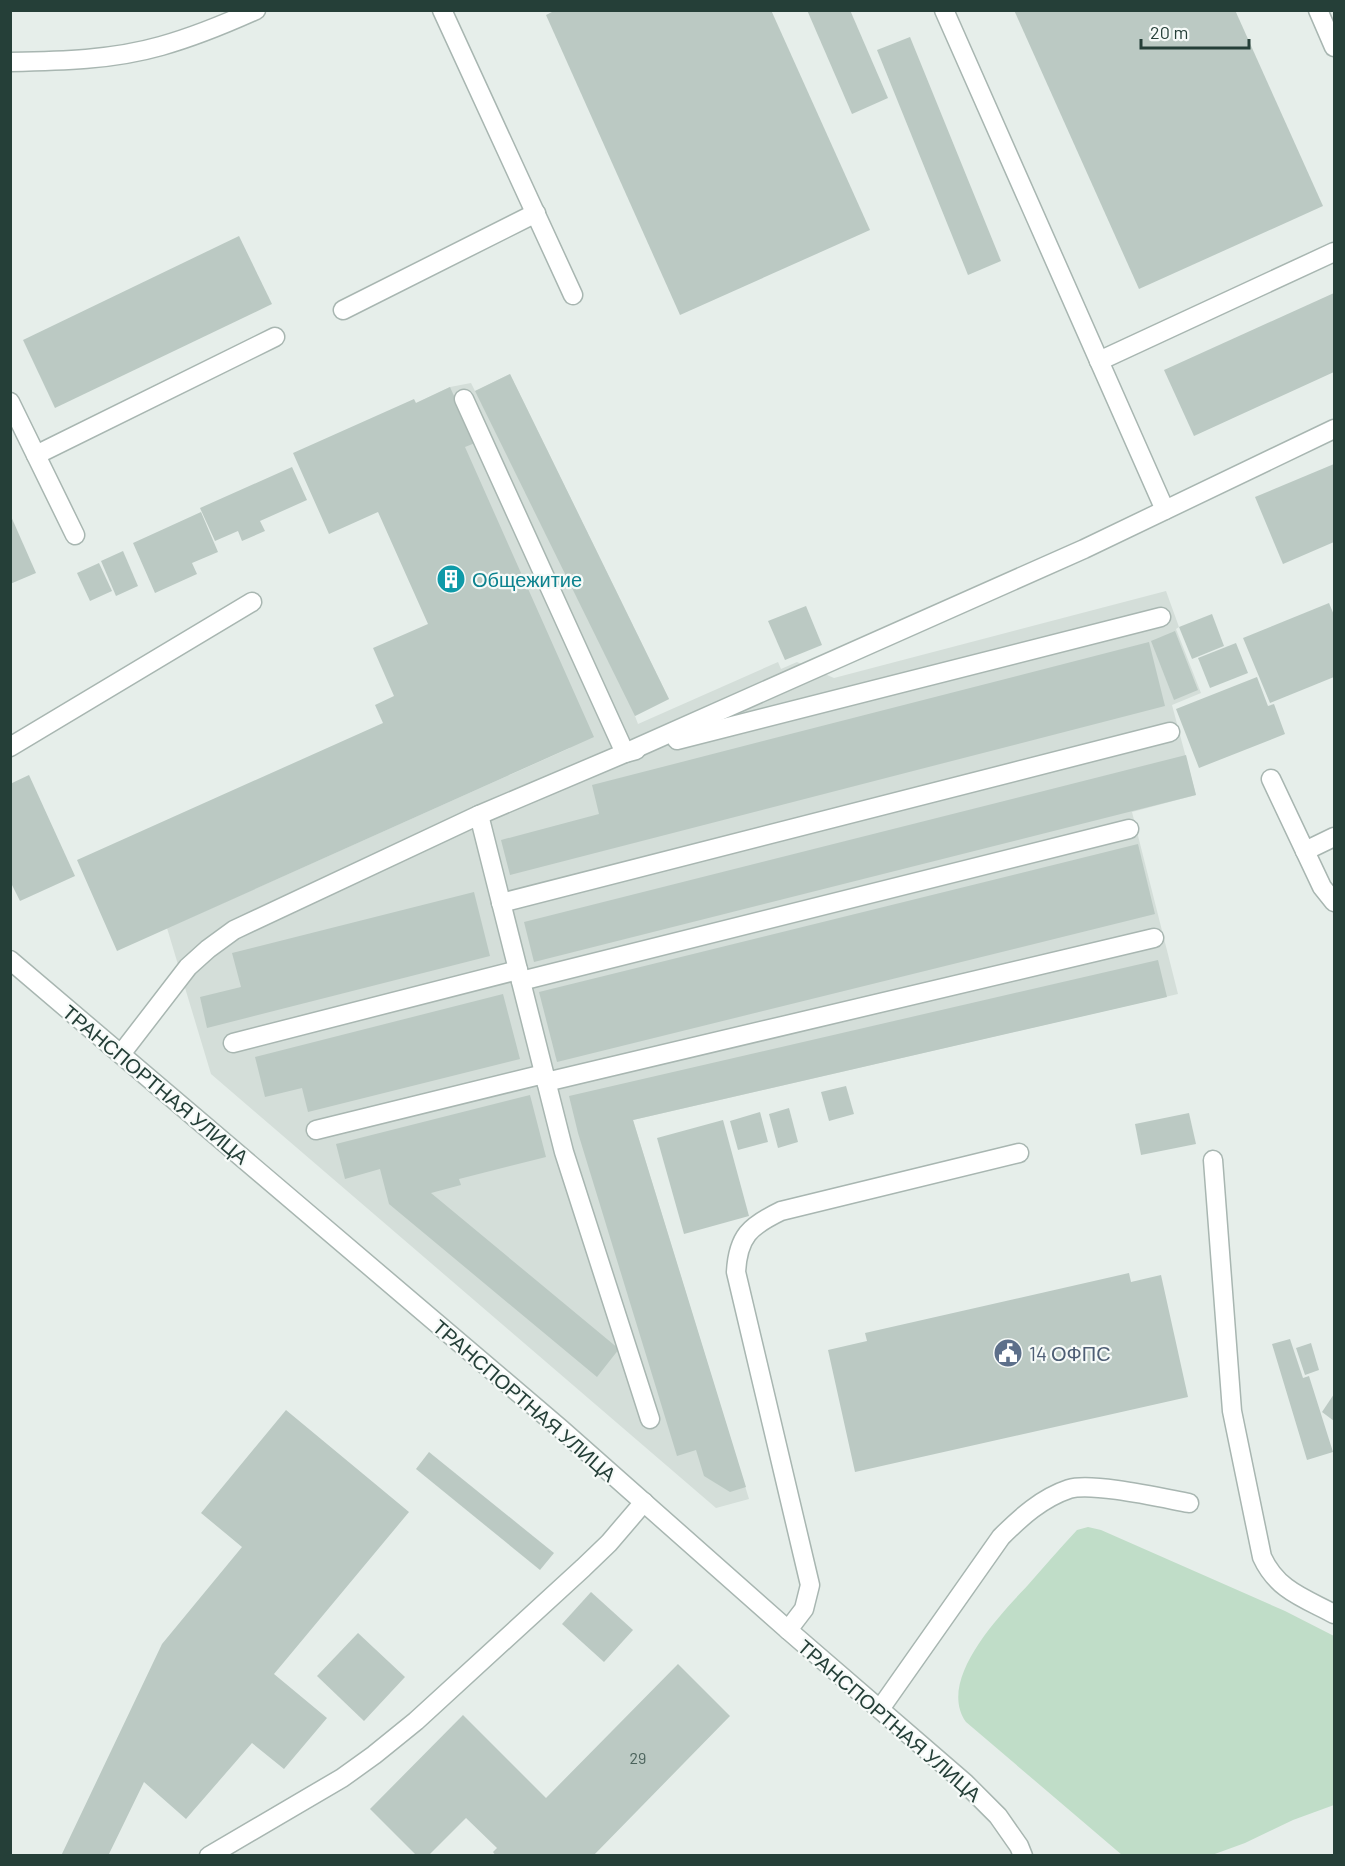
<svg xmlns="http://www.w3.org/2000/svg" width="1345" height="1866" font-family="Barlow,sans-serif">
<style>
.built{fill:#d4ded9}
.green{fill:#c0ddc8}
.building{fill:#bbc9c3}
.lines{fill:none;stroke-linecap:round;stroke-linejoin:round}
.lane-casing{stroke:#a8b6b1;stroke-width:21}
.street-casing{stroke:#a8b6b1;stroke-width:21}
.lane{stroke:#fff;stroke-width:18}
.street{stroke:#fff;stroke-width:18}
.labels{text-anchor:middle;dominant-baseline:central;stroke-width:4.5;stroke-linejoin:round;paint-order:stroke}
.number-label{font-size:16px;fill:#4a625b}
.culture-label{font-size:20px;fill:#0d838f;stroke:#f6faf8;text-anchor:start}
.street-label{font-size:20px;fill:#253f38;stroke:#f6faf8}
.service-label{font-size:20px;fill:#4e5e75;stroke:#f6faf8;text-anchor:start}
</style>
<rect width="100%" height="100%" fill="#e6eeea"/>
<path class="built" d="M510,374l159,325 -34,17 3,8 140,-62 3,7 16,-7 37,16 332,-87 13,36 -3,2 25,64 -29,12 24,90 -64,17 46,182 -545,126 116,379 -33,9 -505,-434 -44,-146 403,-180 -154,-345 34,-16 21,-4 4,8z"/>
<path class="green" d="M1088,1527l13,3 184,81 49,25v169l-41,15 -48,23 -33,12h-90l-156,-133c-30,-42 35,-108 62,-137 16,-18 32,-37 49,-55z"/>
<g class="building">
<path d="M556,10h215l99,220 -190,85 -134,-300z"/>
<path d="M807,10h43l38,88 -36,16z"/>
<path d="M1014,10h221l88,196 -184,83z"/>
<path d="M910,37l91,224 -33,14 -91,-225z"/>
<path d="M239,236l33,68 -217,104 -32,-68z"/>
<path d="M1334,293v79l-140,64 -30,-66z"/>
<path d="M510,374l159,325 -34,17 -160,-325z"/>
<path d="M450,387l25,56 -10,4 129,290 -477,214 -40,-91 306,-137 -8,-18 19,-9 -21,-48 55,-24 -50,-112 -49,22 -36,-81 121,-54 2,4z"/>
<path d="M1334,464v78l-51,22 -28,-67z"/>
<path d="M292,467l15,33 -47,21 5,10 -23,10 -4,-10 -23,10 -15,-33z"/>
<path d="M201,512l17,40 -26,11 5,11 -42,19 -22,-50z"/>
<path d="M10,514l26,59 -26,11z"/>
<path d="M123,551l15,35 -22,10 -15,-35z"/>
<path d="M99,563l13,28 -22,10 -13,-28z"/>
<path d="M1329,603l5,12v62l-64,26 -27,-65z"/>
<path d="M806,606l16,39 -37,15 -17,-39z"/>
<path d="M1212,614l12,32 -32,13 -13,-32z"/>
<path d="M1175,631l23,59 -24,10 -23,-59z"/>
<path d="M1149,642l16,64 -655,169 -9,-35 98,-26 -7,-29z"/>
<path d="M1236,643l12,30 -38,15 -12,-30z"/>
<path d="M1257,677l11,29 6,-2 11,30 -86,34 -23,-59z"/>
<path d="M1186,755l10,40 -662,167 -10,-40z"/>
<path d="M29,775l46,101 -55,25 -10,-20v-97z"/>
<path d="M1138,844l17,70 -598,148 -18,-70z"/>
<path d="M474,892l16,64 -283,72 -7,-31 41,-10 -9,-34z"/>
<path d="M1158,960l9,37 -534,123 113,367 -16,5 -26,-16 -8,-26 -19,6 -99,-323 -9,-37z"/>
<path d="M503,994l17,65 -212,53 -6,-24 -37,9 -10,-40z"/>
<path d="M846,1086l8,28 -25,7 -8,-29z"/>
<path d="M530,1095l16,62 -87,22 2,6 -30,8 188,156 -22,28 -208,-173 -9,-35 -35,10 -9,-35z"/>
<path d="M789,1108l9,34 -20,6 -9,-34z"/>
<path d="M760,1112l8,30 -30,8 -8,-29z"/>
<path d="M1189,1113l7,31 -55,11 -6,-31z"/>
<path d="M723,1120l26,96 -65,18 -27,-96z"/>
<path d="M1129,1273l2,9 30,-7 27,122 -333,75 -27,-122 39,-9 -2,-8z"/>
<path d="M1290,1339l13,39 6,-2 24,76 -26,8 -35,-116z"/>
<path d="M1311,1343l8,27 -14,5 -9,-27z"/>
<path d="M1334,1394v27l-12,-9z"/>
<path d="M286,1410l123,102 -135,162 53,44 -43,51 -32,-26 -66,76 -42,-37 -36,74h-47l101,-212 80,-97 -41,-34z"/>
<path d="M429,1452l125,101 -14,17 -124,-101z"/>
<path d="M591,1592l42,38 -29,32 -42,-38z"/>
<path d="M358,1633l47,44 -41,44 -47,-45z"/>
<path d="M678,1664l52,52 -137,140h-97l-3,-4 4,-4 -31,-30 -38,38h-11l-47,-47 93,-94 83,83z"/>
</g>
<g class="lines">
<g class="lane-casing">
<g id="lane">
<path d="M442,10l131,285"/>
<path d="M944,10l221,500"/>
<path d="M1318,10l16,37"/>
<path d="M343,310l193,-97"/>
<path d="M1099,361l235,-109"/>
<path d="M464,399l161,354 11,-3"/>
<path d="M10,402l65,133"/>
<path d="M36,455l239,-118"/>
<path d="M677,740l484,-123"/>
<path d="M10,747l242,-145"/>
<path d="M1271,779l51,108 12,15"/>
<path d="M479,815l85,337 86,267"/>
<path d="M1305,851l29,-14"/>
<path d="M501,903l669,-171"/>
<path d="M521,981l608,-152"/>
<path d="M233,1043l285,-73"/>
<path d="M121,1054l67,-87 20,-18 26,-19 245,-115 146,-62 459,-204 250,-120"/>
<path d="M546,1082l608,-144"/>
<path d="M316,1130l228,-56"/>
<path d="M1213,1160l19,251 30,146c15,33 42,41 72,57"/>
<path d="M788,1630l16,-21 6,-24 -74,-313c2,-36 14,-46 45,-61l238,-58"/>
<path d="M880,1709l121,-172c20,-20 41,-39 68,-48 23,-7 93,9 120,14"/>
<path d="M209,1856l133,-78 32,-23 42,-34 167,-153 26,-25 35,-41"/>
</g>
</g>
<g class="street-casing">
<g id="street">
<path d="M10,62c51,-1 102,-2 151,-16 32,-9 64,-22 95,-36"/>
<path d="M10,960l551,469 227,201 177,153 33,33 21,30 4,10"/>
</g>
</g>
<use href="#lane" class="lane"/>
<use href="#street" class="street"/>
</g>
<defs>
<g id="building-disc" transform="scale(1.5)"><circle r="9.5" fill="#0f9aa8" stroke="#f6faf8"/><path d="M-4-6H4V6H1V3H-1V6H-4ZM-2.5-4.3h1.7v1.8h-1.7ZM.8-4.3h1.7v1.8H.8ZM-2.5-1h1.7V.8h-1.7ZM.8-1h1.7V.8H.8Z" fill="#fff"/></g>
<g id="civic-disc" transform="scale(1.5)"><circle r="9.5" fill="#5c6f8a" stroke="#f6faf8"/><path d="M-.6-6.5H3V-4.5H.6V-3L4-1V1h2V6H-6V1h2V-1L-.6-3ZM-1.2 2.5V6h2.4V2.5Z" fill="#fff"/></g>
</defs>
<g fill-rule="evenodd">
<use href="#building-disc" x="451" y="579"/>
<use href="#civic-disc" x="1008" y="1353"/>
</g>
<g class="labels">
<g class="number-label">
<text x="638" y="1757">29</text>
</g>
<g class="culture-label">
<text x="472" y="579">Общежитие</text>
</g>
<g class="street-label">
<text transform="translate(156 1084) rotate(40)">ТРАНСПОРТНАЯ УЛИЦА</text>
<text transform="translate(525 1400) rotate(41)">ТРАНСПОРТНАЯ УЛИЦА</text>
<text transform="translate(890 1720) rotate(41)">ТРАНСПОРТНАЯ УЛИЦА</text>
</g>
<g class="service-label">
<text x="1029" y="1353">14 ОФПС</text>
</g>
</g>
<rect width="1345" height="1866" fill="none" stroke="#253f38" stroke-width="24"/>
<path d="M1141 39v9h108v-9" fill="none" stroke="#253f38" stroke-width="3"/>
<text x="1150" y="39" font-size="18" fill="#253f38" stroke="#f6faf8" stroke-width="4.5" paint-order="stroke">20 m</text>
</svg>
